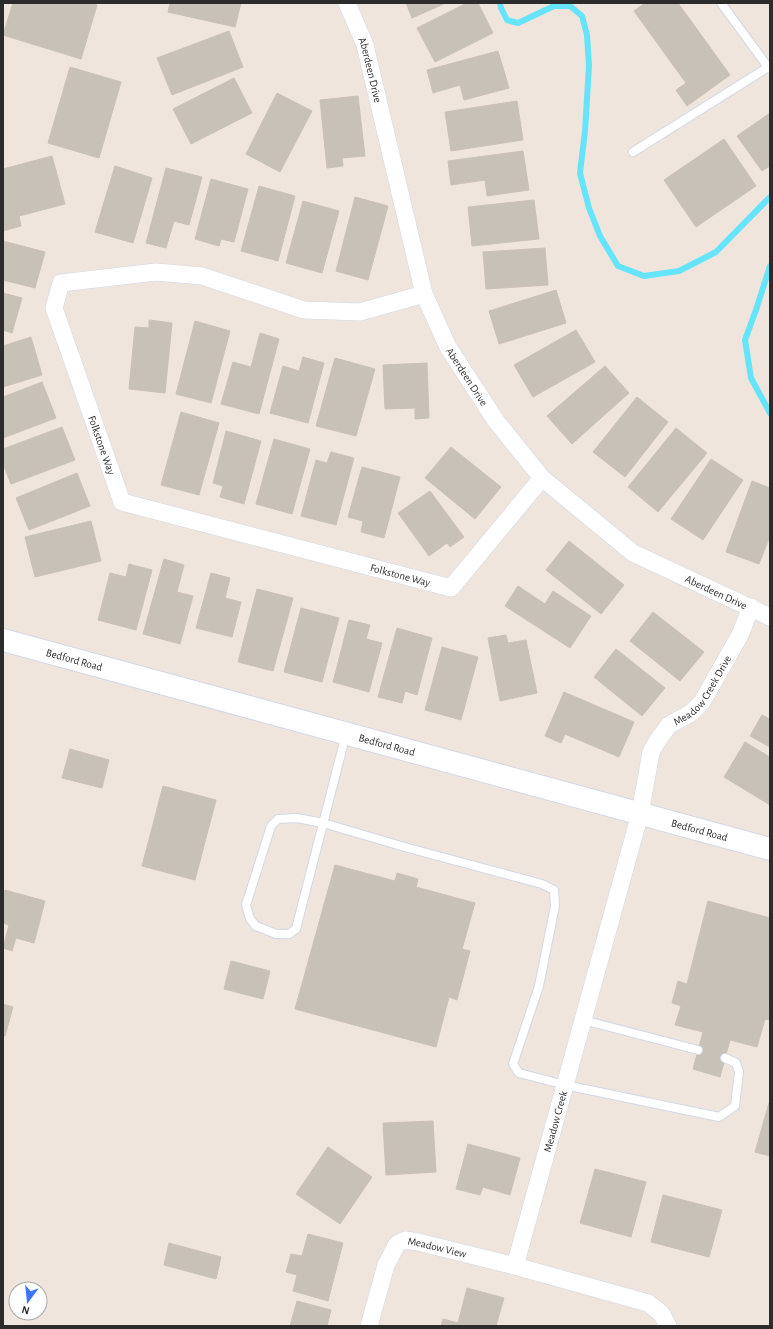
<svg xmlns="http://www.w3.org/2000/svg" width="773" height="1329" font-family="'Alegreya Sans',sans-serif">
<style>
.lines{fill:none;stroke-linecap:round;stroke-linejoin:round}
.stream{stroke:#66e4fb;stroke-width:6}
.building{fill:#c7c1b8;stroke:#cbc1b6}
.service-casing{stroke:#d2d8e6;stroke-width:10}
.minor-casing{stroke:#d2d8e6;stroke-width:18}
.secondary-casing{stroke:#d2d8e6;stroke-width:24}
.service{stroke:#fff;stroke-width:8}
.minor{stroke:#fff;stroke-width:17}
.secondary{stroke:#fff;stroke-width:22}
.labels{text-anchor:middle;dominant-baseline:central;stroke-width:3.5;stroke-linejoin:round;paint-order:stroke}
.street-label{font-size:11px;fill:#2c2c2c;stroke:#fff}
</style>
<rect width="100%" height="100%" fill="#efe5dd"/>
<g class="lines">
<g class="stream">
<path d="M500,3l1,5 6,12 11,3 36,-17h16l12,10 5,19 2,31 -4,65 -5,42 9,35 11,28 18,30 26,10 35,-5 37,-19 54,-55"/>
<path d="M770,266l-14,44 -11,30 6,38 19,35"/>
</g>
</g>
<g class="building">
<path d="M13,3h79l5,2 -16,54 -78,-24z"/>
<path d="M170,3h71l-6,24 -67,-15z"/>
<path d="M406,3h40l-34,15z"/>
<path d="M467,3h11l15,30 -58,29 -18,-34z"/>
<path d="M645,3h33l52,72 -43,31 -11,-16 10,-7 -52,-72z"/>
<path d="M229,31l14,36 -71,28 -15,-37z"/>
<path d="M498,51l11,37 -45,12 -4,-15 -27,8 -6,-23z"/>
<path d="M70,67l51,15 -22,76 -51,-15z"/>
<path d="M234,78l18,35 -61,31 -18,-35z"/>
<path d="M277,93l35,18 -32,61 -34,-18z"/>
<path d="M358,96l7,60 -23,2 1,8 -16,2 -7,-68z"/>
<path d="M517,101l6,39 -72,11 -6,-39z"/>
<path d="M770,113v53l-8,5 -25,-35z"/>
<path d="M724,139l32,47 -60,41 -32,-47z"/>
<path d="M523,151l6,39 -42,6 -2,-16 -34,5 -3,-24z"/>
<path d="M52,156l13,48 -46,12 2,10 -18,5v-62z"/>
<path d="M115,166l37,12 -19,65 -38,-11z"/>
<path d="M166,168l36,9 -13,48 -15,-4 -8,27 -20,-5z"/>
<path d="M211,179l37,10 -14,53 -13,-3 -2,7 -24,-7z"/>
<path d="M259,186l36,10 -17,65 -37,-10z"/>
<path d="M355,197l33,9 -20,74 -32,-9z"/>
<path d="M534,200l5,39 -67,7 -4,-39z"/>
<path d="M303,201l36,10 -17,62 -36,-10z"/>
<path d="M3,241l42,11 -10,36 -32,-8z"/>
<path d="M545,248l3,37 -62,4 -3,-37z"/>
<path d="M556,290l10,33 -67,21 -10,-33z"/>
<path d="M3,293l19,5 -10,35 -9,-3z"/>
<path d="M149,320l23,3 -7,70 -36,-4 6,-62 14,1z"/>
<path d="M195,321l35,10 -19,72 -35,-9z"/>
<path d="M576,330l19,32 -62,35 -19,-32z"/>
<path d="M260,333l19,6 -20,75 -38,-10 12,-42 18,5z"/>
<path d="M31,337l11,38 -39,12v-41z"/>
<path d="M303,357l21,6 -16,60 -38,-10 13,-47 16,5z"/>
<path d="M335,358l40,11 -19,67 -40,-10z"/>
<path d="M427,363l2,55 -14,1v-11l-30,1 -2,-44z"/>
<path d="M605,366l24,27 -57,51 -25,-28z"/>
<path d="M42,382l14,36 -53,20v-41z"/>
<path d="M637,397l31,25 -43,55 -32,-25z"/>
<path d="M181,412l38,11 -20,72 -38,-10z"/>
<path d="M62,427l13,33 -64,24 -8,-20v-15z"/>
<path d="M676,428l31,25 -49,59 -30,-25z"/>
<path d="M226,431l35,10 -17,63 -24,-7 3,-11 -10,-3z"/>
<path d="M274,439l36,10 -18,65 -36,-10z"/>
<path d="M451,447l50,40 -26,32 -50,-41z"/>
<path d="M331,452l23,6 -18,67 -35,-9 15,-56 11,3z"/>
<path d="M711,459l32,21 -40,60 -32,-21z"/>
<path d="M362,467l38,10 -16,61 -23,-6 2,-11 -15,-4z"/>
<path d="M77,473l13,33 -61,24 -13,-32z"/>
<path d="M752,481l18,7v48l-11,28 -33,-12z"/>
<path d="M430,491l34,46 -14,10 -3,-4 -18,13 -31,-43z"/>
<path d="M91,521l10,40 -66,16 -10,-40z"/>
<path d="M569,541l55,44 -23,29 -55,-44z"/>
<path d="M164,559l20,6 -7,27 16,4 -13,48 -37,-10z"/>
<path d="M129,564l23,6 -16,60 -38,-10 12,-47 16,4z"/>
<path d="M211,573l19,5 -5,20 16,4 -9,35 -36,-9z"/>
<path d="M518,586l27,18 8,-13 38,25 -21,32 -65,-42z"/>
<path d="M257,589l36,9 -20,73 -35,-9z"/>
<path d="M301,608l38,10 -17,64 -38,-10z"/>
<path d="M653,612l51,40 -24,29 -50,-40z"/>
<path d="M349,620l21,5 -4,14 16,4 -13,49 -36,-10z"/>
<path d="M397,628l35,10 -15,57 -12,-4 -3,12 -24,-6z"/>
<path d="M506,635l2,8 18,-3 11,53 -37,8 -12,-63z"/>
<path d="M442,647l36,10 -17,63 -36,-10z"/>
<path d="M616,649l49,39 -23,28 -48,-39z"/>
<path d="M564,692l70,30 -15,35 -54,-23 -4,9 -16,-7z"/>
<path d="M762,715l8,4v28l-20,-11z"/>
<path d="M745,742l25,15v48l-46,-28z"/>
<path d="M70,749l39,11 -7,28 -40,-10z"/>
<path d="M163,786l53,14 -21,80 -53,-14z"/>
<path d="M335,865l60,16 2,-8 21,6 -2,8 59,16 -13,46 8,2 -13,49 -8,-3 -13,50 -141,-38z"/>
<path d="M5,890l40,11 -11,42 -18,-5 -4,13 -9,-3 6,-23 -6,-2v-26z"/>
<path d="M708,901l62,17v81l-2,8h2v13l-5,-1 -8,28 -27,-7 -10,37 -27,-8 10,-37 -28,-7 6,-19 -9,-3 6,-22 9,3z"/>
<path d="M231,961l39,10 -7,28 -39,-10z"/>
<path d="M3,1004l10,3 -8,29h-2z"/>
<path d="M769,1103h1v53l-15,-4z"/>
<path d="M433,1121l3,51 -50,3 -3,-52z"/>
<path d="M468,1144l52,14 -10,37 -27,-8 -3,8 -24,-6z"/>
<path d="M328,1147l44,30 -32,47 -44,-30z"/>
<path d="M595,1169l51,13 -15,55 -51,-14z"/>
<path d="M663,1195l59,15 -13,47 -58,-15z"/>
<path d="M308,1234l35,9 -15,58 -35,-10 4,-16 -11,-3 5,-18 11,2z"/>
<path d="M169,1243l52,14 -5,22 -52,-14z"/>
<path d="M467,1288l37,10 -8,28h-55l2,-7 15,4z"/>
<path d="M297,1301l34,9 -4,16h-37z"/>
</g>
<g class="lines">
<g class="service-casing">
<g id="service">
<path d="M721,3l47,64"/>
<path d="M633,152l137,-86"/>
<path d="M346,734l-50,195 -7,5h-13l-20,-8 -6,-7 -4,-14 25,-79 7,-7 19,-1 26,5 85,25 134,36 12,6 1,16 -16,80 -26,78 6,9 46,12 154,32 16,-11 4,-34 -3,-9 -11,-5"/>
<path d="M583,1020l115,30"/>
</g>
</g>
<g class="minor-casing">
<g id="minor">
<path id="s1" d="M347,3l18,42 59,249 24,53 48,74 46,57 91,75 137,64"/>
<path id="s2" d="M424,294l-64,18 -56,-2 -102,-34 -46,-4 -95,11 -7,25 68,194 329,86 91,-110"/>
<path id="s3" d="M515,1266l125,-452 11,-62 7,-12 11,-15 22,-12 11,-11 38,-67 11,-28"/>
<path id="s4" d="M369,1326l17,-61 11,-21 8,-4 13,2 97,24 133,37 13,10 7,13"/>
</g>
</g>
<g class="secondary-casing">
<g id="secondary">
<path id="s5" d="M3,640l767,209"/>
</g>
</g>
<use href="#service" class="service"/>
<use href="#minor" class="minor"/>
<use href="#secondary" class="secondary"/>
</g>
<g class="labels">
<g class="street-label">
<text stroke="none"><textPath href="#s1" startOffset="71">Aberdeen Drive</textPath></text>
<text stroke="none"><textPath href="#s1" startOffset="395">Aberdeen Drive</textPath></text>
<text stroke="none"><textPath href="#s2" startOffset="543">Folkstone Way</textPath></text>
<text stroke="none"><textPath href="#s2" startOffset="891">Folkstone Way</textPath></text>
<text stroke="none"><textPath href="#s1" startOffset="731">Aberdeen Drive</textPath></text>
<text stroke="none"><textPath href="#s5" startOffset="74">Bedford Road</textPath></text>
<text stroke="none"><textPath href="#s3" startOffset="614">Meadow Creek Drive</textPath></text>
<text stroke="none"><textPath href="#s5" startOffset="398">Bedford Road</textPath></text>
<text stroke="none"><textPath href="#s5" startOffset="722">Bedford Road</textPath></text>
<text stroke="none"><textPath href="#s3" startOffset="150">Meadow Creek</textPath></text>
<text stroke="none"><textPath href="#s4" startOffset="129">Meadow View</textPath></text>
</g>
</g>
<rect width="773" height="1329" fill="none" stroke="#2c2c2c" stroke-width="8"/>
<g transform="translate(28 1301) rotate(195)"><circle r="19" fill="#ffffff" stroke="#ababab"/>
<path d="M0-3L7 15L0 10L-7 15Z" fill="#3a74ff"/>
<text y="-6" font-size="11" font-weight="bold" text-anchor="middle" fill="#2c2c2c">N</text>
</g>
</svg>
